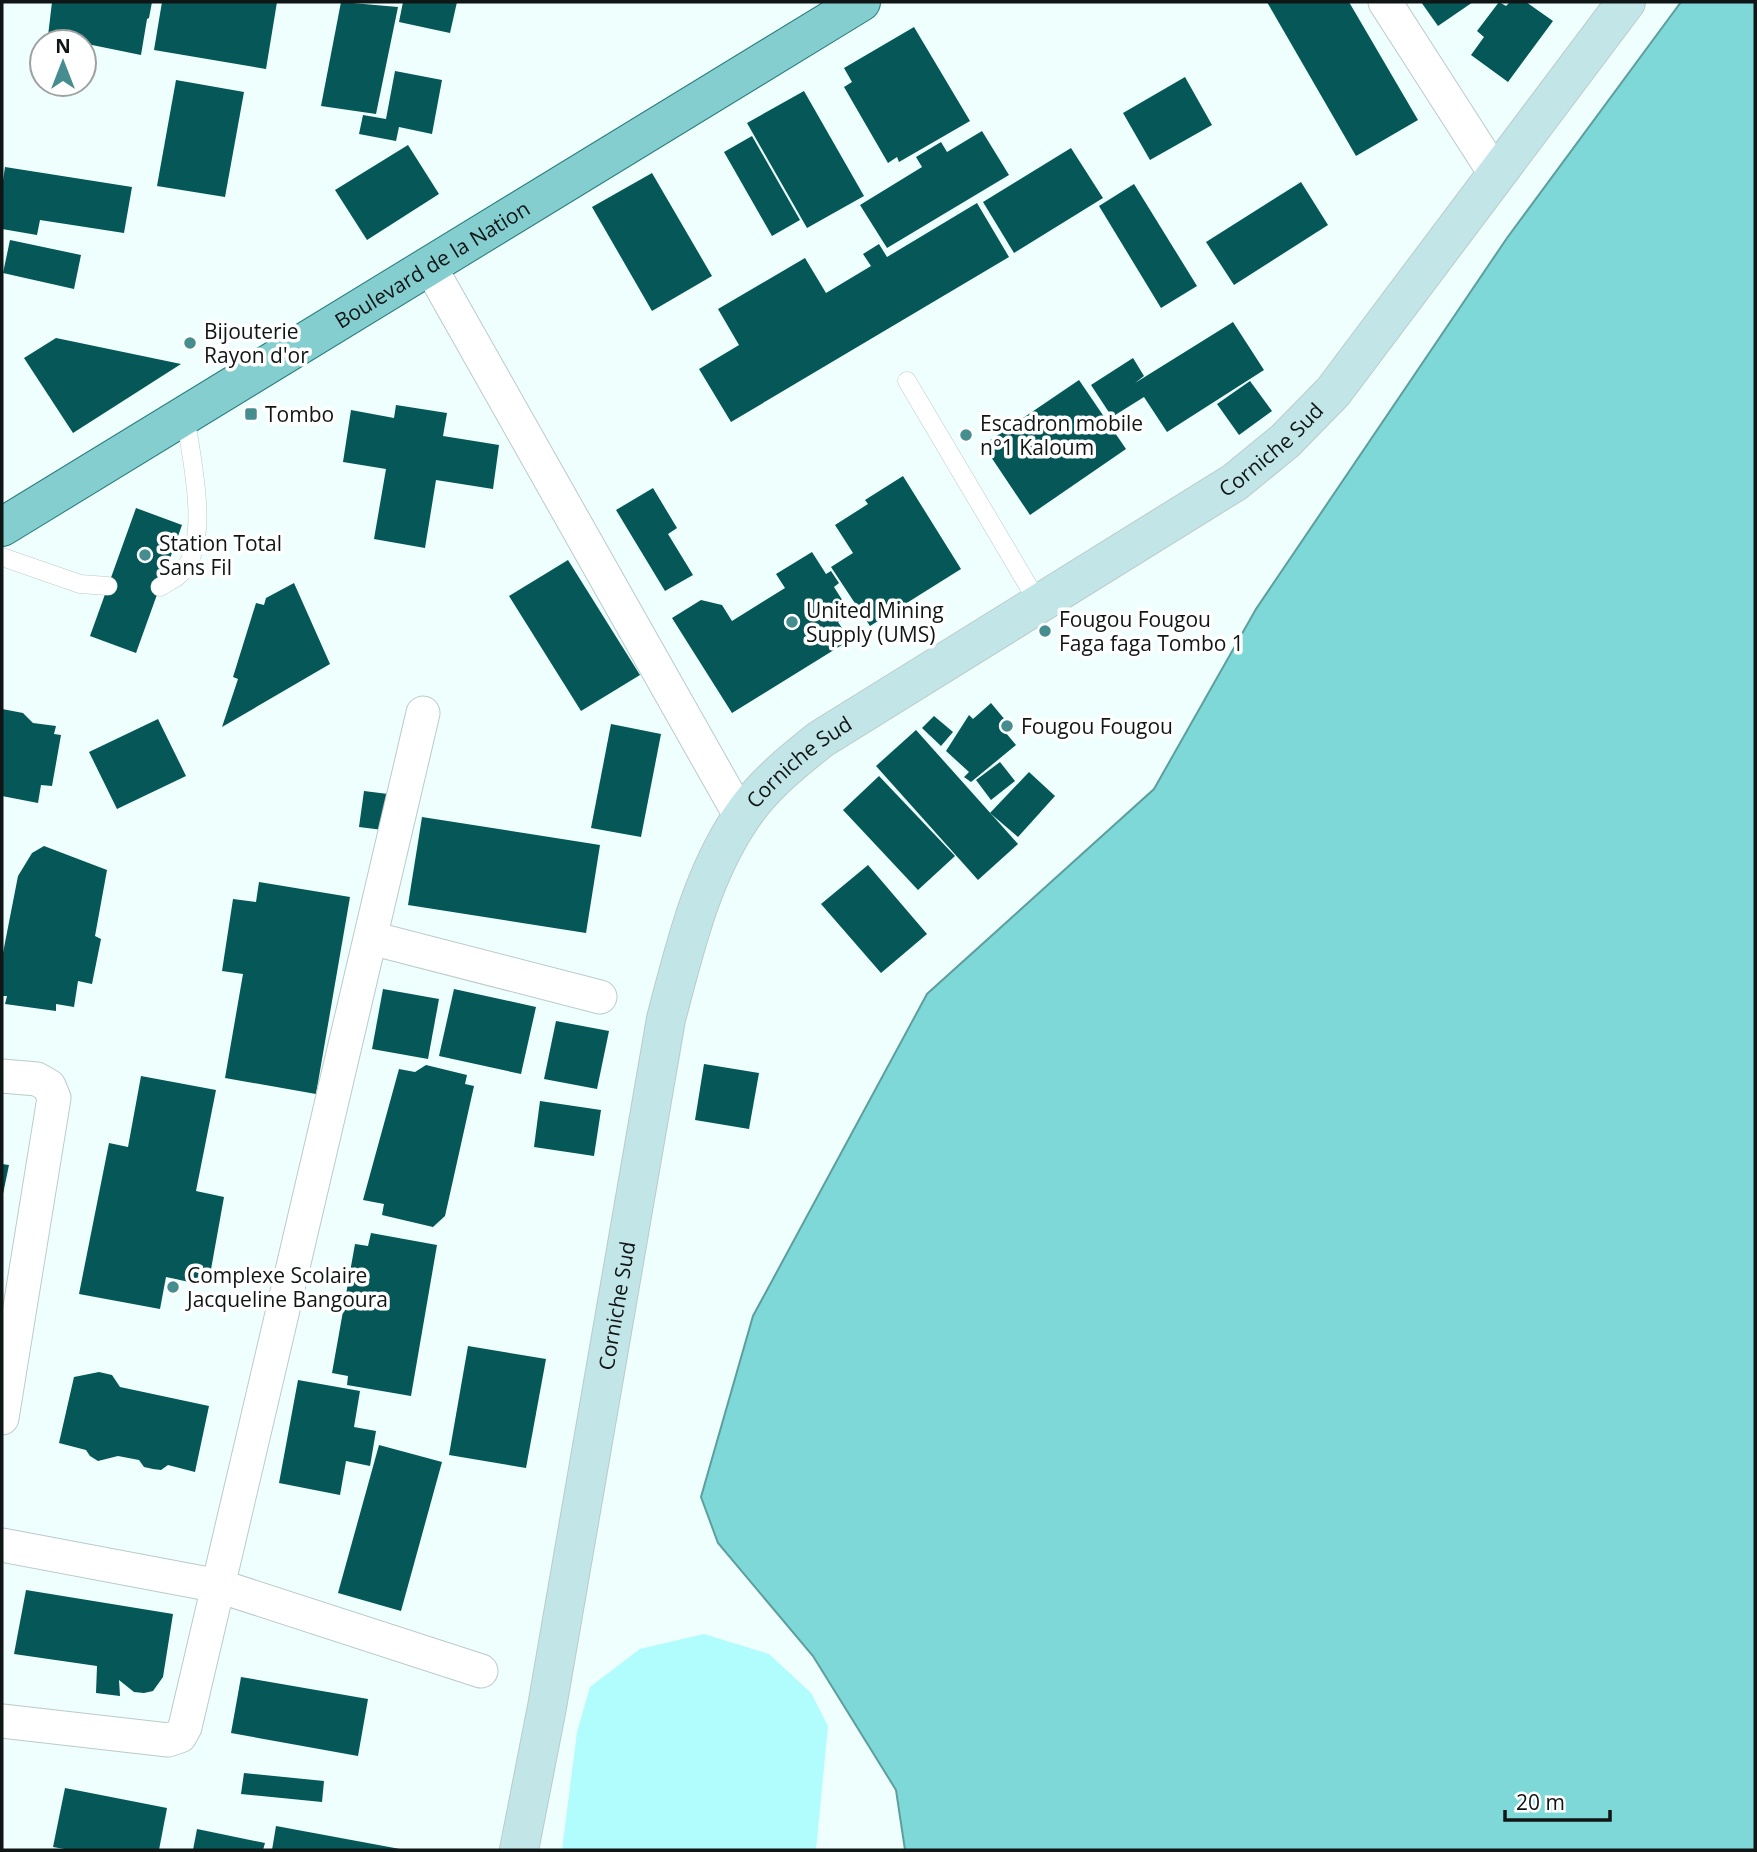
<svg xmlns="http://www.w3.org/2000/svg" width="1757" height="1852" font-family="'Open Sans',sans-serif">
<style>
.green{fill:#b1fcfc}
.water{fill:#7ed8d8;stroke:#5d9e9e;stroke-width:2}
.building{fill:#055758}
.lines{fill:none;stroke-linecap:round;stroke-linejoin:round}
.lane-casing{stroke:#bbcaca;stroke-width:19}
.street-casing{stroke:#bbcaca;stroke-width:35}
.secondary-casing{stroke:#bbcaca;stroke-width:40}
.primary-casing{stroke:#267879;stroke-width:40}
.lane{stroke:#fff;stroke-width:18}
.street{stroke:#fff;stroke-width:33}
.secondary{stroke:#c2e6e7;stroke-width:38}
.primary{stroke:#84cecf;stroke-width:38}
.poi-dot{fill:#458d8e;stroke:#fff;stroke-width:2.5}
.labels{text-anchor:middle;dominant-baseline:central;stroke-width:7;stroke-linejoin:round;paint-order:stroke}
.street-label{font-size:21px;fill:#101515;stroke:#fff}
.poi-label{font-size:21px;fill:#101515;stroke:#fff;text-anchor:start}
</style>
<rect width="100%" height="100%" fill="#eefffe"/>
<path class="green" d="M704,1634l65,20 42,39 17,33 -12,124h-254l15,-118 13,-45 50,-38z"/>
<path class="water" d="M1681,2h74v1848h-850l-9,-60 -83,-134 -95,-113 -17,-46 52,-181 174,-322 227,-205 102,-180 251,-371z"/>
<g class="building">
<path d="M52,2h100l-3,16 -2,1 -6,36 -93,-19z"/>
<path d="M162,2h115l-11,67 -112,-19z"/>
<path d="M341,2l57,5 -22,107 -55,-8z"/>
<path d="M403,2h54l-7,31 -51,-11z"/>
<path d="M1267,2h82l69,118 -62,36z"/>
<path d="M1421,2h52l-35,24z"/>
<path d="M1499,2l7,4 4,-4h16l27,19 -45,61 -37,-27 13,-18 -7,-6z"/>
<path d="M914,27l56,94 -71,41 -2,-5 -9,6 -44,-76 8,-5 -8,-14z"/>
<path d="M395,71l47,9 -10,54 -33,-7 -3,14 -37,-7 4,-19 23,4z"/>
<path d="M1185,77l27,48 -62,35 -27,-47z"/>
<path d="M176,80l68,12 -19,105 -68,-11z"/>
<path d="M804,91l60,105 -57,32 -60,-105z"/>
<path d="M982,131l27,44 -122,73 -27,-43 62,-38 -6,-10 25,-15 6,10z"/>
<path d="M752,136l48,84 -28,16 -48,-84z"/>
<path d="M408,145l31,49 -72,46 -32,-50z"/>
<path d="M1071,148l32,50 -89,55 -31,-51z"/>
<path d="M5,167l127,20 -8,46 -84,-13 -3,15 -35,-6v-42z"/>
<path d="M652,173l60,103 -60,35 -60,-104z"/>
<path d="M1301,182l27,43 -94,60 -28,-43z"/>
<path d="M1134,184l63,102 -36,22 -62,-102z"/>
<path d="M977,203l32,54 -278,165 -32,-53 40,-24 -21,-36 87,-51 21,35 45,-27 -8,-12 16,-10 8,13z"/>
<path d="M10,240l71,15 -7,34 -71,-16z"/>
<path d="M1233,322l31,48 -97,62 -23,-35 -32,20 -21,-32 42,-27 11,18 -9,7z"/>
<path d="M56,338l125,26 -108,69 -49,-75z"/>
<path d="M1079,380l47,69 -96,66 -47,-70z"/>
<path d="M1250,381l22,30 -33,24 -22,-31z"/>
<path d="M396,405l51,8 -4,23 56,9 -6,44 -57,-9 -11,68 -51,-9 12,-70 -43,-7 8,-52 43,8z"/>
<path d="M903,476l58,93 -91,57 -39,-59 22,-14 -18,-28 33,-21 -3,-4z"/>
<path d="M653,488l24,40 -9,6 25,41 -28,16 -49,-81z"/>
<path d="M136,508l46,17 -46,128 -46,-17z"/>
<path d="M812,552l14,22 5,-3 8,12 -5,4 17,27 -13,8 12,18 -118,73 -60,-95 29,-18 21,5 10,16 53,-33 -9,-14z"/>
<path d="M568,560l72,115 -59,36 -72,-115z"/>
<path d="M294,583l36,81 -108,63 16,-48 -5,-2 23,-74 8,2 2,-7z"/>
<path d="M991,703l15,18 -6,5 16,19 -45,37 -7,-5 5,-5 -23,-21 23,-36 4,4z"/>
<path d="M2,709l21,4 10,10 23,3 -2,8 7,1 -9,51 -11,-1 -3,18 -36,-7z"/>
<path d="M934,716l19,16 -12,14 -19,-18z"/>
<path d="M158,719l28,57 -69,33 -28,-57z"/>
<path d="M611,724l50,10 -20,103 -50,-9z"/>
<path d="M916,730l102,114 -40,36 -102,-114z"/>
<path d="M1000,762l15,19 -24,19 -15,-20z"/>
<path d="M1029,772l26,24 -37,41 -28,-24z"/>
<path d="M879,776l76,80 -37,34 -75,-80z"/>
<path d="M364,791l32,4 -5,36 -32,-4z"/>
<path d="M422,817l178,28 -14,88 -178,-28z"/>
<path d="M44,846l63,24 -12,66 6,3 -9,45 -14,-3 -4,26 -18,-3v7l-51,-7 2,-8h-5v-38l16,-82 14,-23z"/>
<path d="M868,865l59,69 -46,39 -60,-69z"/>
<path d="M259,882l91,15 -34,197 -91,-16 18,-104 -21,-3 11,-72 23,3z"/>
<path d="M383,989l56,10 -11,60 -56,-10z"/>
<path d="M454,989l82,18 -15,67 -82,-18z"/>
<path d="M556,1021l53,10 -12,58 -53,-10z"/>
<path d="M704,1064l55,9 -10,56 -54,-9z"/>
<path d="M426,1065l41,10 -2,9 9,2 -29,130 -12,11 -51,-12 2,-11 -21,-4 36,-131 16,3z"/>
<path d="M141,1076l75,14 -20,101 28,6 -16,89 -42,-9 -6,32 -81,-15 30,-151 19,4z"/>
<path d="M540,1101l61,9 -7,46 -60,-9z"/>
<path d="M2,1164l7,1 -6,29h-1z"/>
<path d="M371,1233l66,12 -26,151 -64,-11 1,-9 -16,-3 23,-129 13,2z"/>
<path d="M468,1346l78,13 -20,109 -77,-13z"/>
<path d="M99,1372l13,3 8,12 89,19 -14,66 -27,-7 -7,5 -8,-1 -9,-2 -5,-7 -21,-4 -20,5 -8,-5 -4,-6 -27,-7 15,-66z"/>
<path d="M298,1380l62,11 -6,36 22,4 -6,35 -24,-5 -6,34 -61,-12z"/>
<path d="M379,1445l63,17 -41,149 -63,-18z"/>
<path d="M26,1590l147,24 -10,63 -10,14 -9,2 -10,-1 -15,-12 1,16 -24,-3 1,-27 -83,-12z"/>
<path d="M241,1677l127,22 -10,57 -127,-23z"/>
<path d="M244,1773l80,8 -2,21 -81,-8z"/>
<path d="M65,1788l102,20 -8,42h-89l-17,-3z"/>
<path d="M276,1826l124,23v1h-128z"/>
<path d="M197,1829l68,14 -2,7h-70z"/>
</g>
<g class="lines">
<g class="lane-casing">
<g id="lane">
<path d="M907,381l132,223"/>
<path d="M2,557l78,27 28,2"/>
<path d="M160,587c6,-4 13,-7 18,-11 36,-29 12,-122 7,-162"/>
</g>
</g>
<g class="street-casing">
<g id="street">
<path d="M1385,2l111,173"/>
<path d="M429,265l312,552"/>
<path d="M371,938l229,59"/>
<path d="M2,1076l35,3 12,7 5,12 -52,320"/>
<path d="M2,1545l217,41 262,85"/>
<path d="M2,1721l166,19 12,-4 5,-9 238,-1014"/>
</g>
</g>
<g class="secondary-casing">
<g id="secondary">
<path id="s1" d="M519,1850l28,-143 119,-688c18,-68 35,-142 75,-201 20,-31 51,-56 80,-79l414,-257 50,-41 48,-49 293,-390"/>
</g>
</g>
<g class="primary-casing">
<g id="primary">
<path id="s2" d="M2,527l859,-525"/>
</g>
</g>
<use href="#lane" class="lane"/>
<use href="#street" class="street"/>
<use href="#secondary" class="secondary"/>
<use href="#primary" class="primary"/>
</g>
<g class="poi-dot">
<circle cx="190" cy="343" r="7"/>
<rect x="244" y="407" width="14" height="14" rx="3.5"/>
<circle cx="966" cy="435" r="7"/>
<circle cx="145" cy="555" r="7"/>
<circle cx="792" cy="622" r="7"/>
<circle cx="1045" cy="631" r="7"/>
<circle cx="1007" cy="726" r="7"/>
<circle cx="173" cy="1287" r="7"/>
</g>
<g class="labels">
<g class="street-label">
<text stroke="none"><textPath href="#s2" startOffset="504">Boulevard de la Nation</textPath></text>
<text stroke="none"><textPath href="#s1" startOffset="1708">Corniche Sud</textPath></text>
<text stroke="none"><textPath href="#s1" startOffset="1141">Corniche Sud</textPath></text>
<text stroke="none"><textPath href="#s1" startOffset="553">Corniche Sud</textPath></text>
</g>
<g class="poi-label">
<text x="204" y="331">Bijouterie<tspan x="204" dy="24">Rayon d'or</tspan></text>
<text x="265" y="414">Tombo</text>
<text x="980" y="423">Escadron mobile<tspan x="980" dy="24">n°1 Kaloum</tspan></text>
<text x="159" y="543">Station Total<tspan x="159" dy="24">Sans Fil</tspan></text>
<text x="806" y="610">United Mining<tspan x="806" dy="24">Supply (UMS)</tspan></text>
<text x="1059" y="619">Fougou Fougou<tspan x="1059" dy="24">Faga faga Tombo 1</tspan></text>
<text x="1021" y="726">Fougou Fougou</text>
<text x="187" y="1275">Complexe Scolaire<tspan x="187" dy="24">Jacqueline Bangoura</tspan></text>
</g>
</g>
<rect width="1757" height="1852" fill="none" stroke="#101515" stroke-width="7"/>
<g transform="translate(63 63)"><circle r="33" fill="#ffffff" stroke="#9fa1a1" stroke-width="2"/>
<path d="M0-5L12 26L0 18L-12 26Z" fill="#458d8e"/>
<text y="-10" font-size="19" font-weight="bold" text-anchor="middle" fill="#101515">N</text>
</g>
<path d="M1505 1810v10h105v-10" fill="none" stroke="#101515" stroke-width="3.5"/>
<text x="1516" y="1810" font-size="21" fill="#101515" stroke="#ffffff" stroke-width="5" paint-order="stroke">20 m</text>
</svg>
